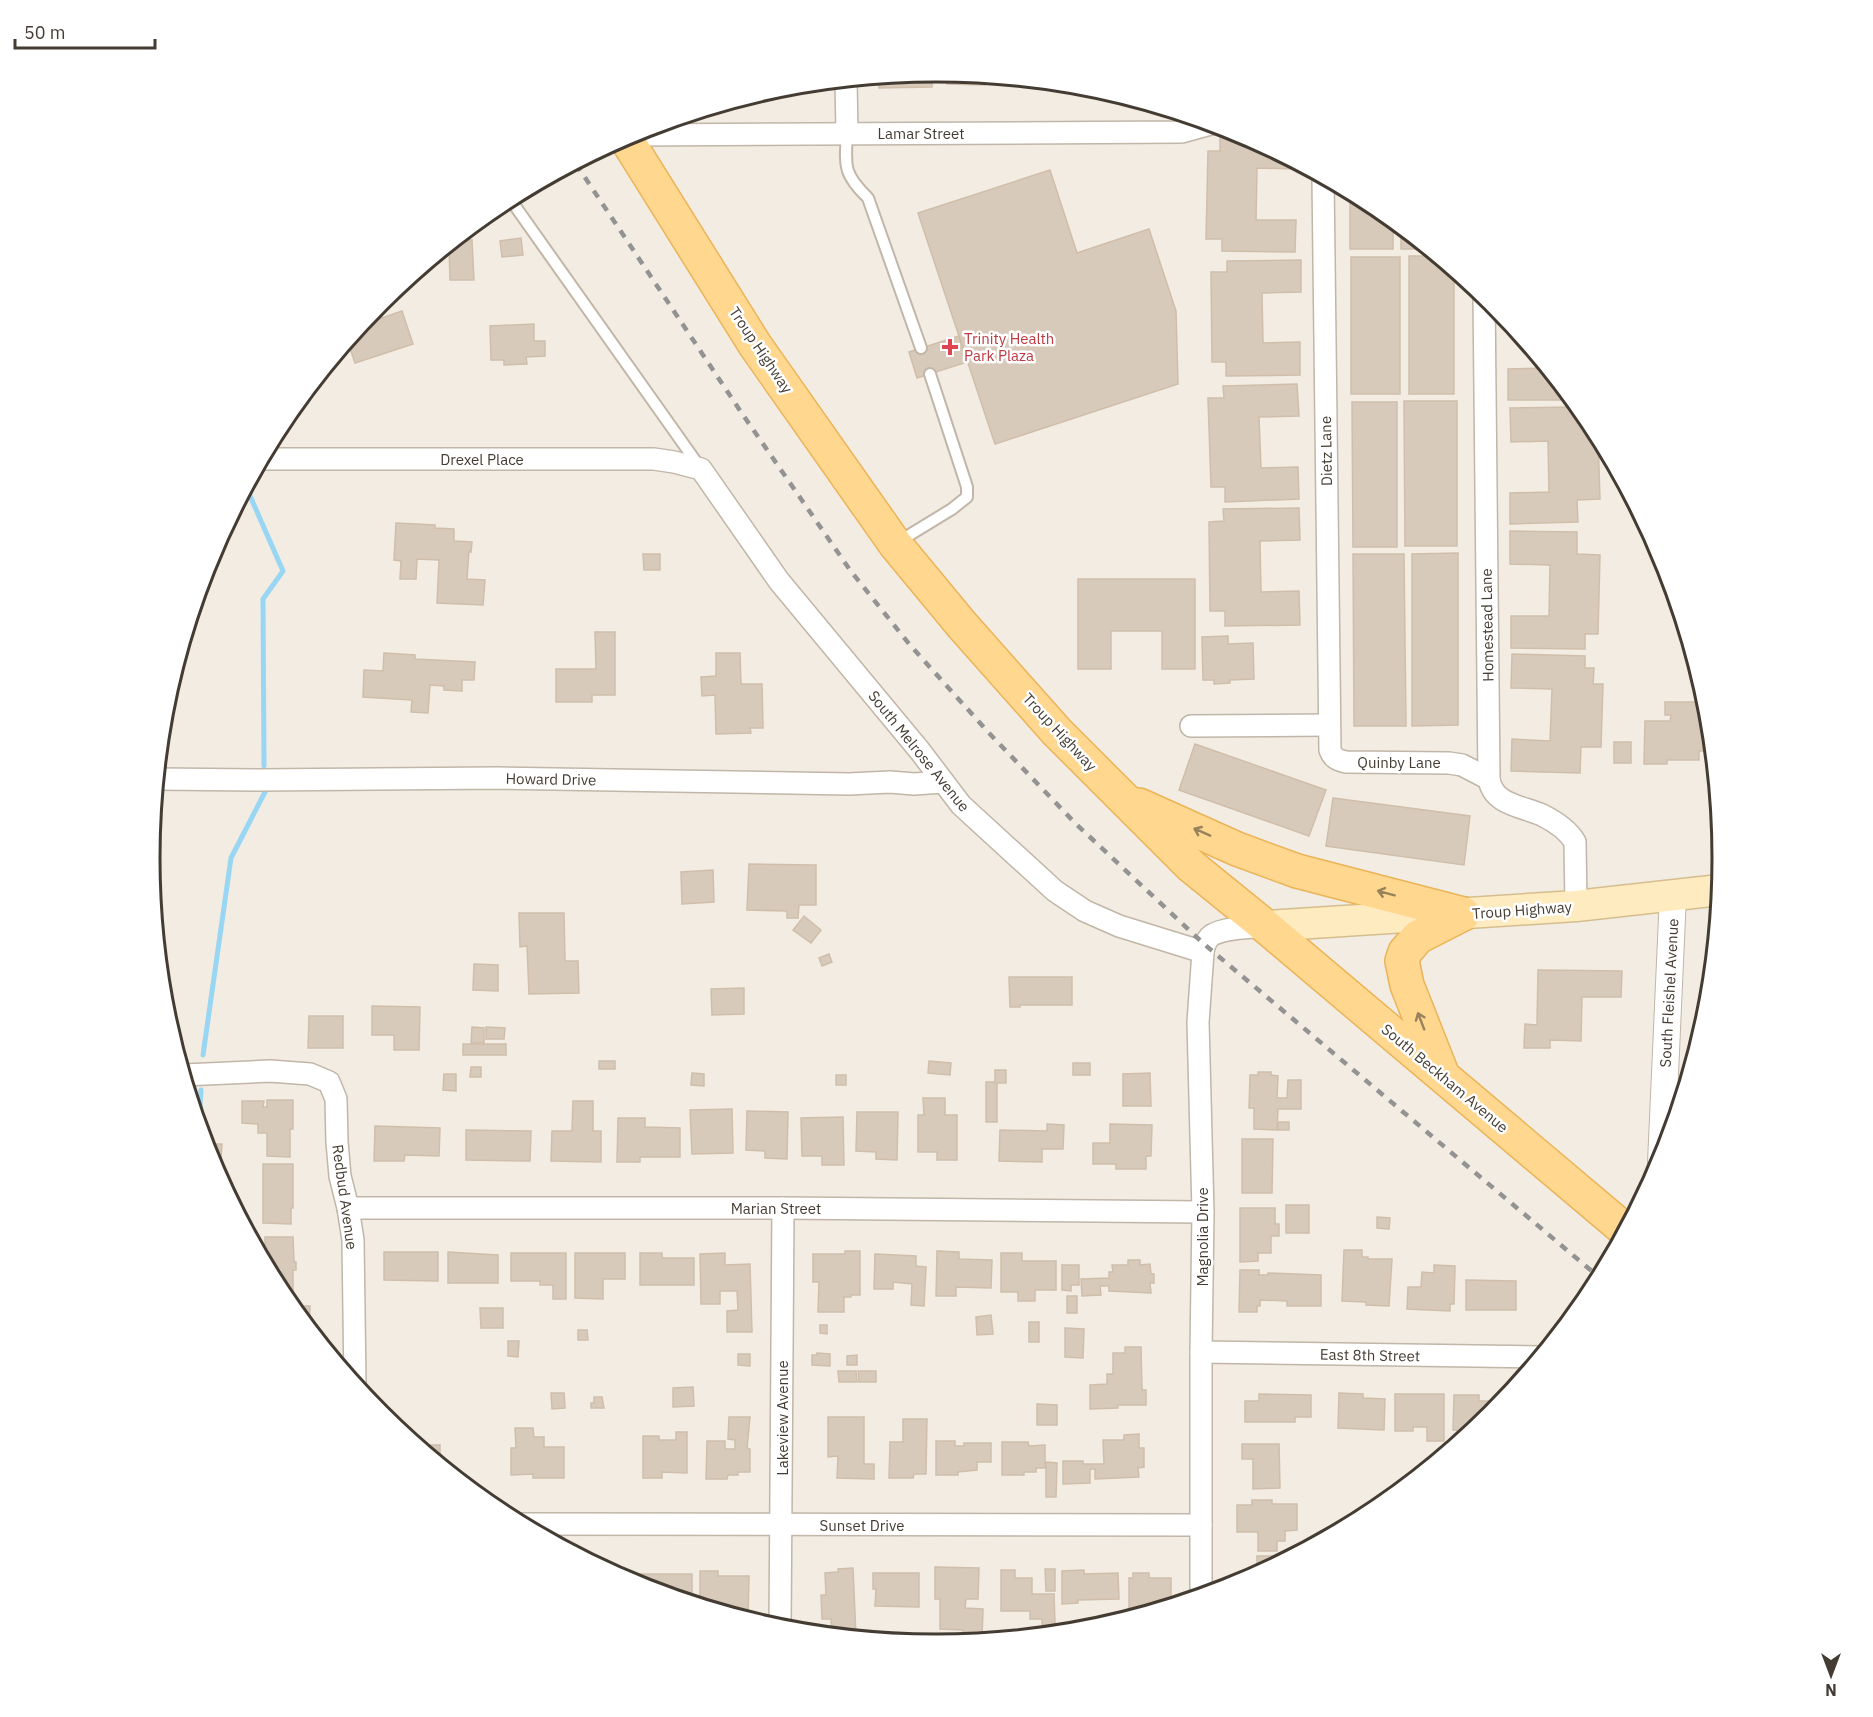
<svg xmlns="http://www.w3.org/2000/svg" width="1873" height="1717" font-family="'IBM Plex Sans',sans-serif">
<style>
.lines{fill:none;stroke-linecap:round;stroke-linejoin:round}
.stream{stroke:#99d6f4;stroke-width:5}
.building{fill:#d8caba;stroke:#d0beaa;stroke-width:1.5}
.service-casing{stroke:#c1b6a7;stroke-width:14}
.minor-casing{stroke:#c1b6a7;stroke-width:24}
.tertiary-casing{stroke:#c1b6a7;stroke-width:28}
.secondary-casing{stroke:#d5be8e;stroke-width:33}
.primary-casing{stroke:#ebb458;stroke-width:36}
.service{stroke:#fff;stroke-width:10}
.minor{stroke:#fff;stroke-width:21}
.tertiary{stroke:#fff;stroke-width:26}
.secondary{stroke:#ffebc0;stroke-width:30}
.primary{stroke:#ffd78f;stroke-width:33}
.rail{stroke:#939393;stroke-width:4.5;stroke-dasharray:8 8;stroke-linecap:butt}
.oneway{stroke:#98825c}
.health-dot{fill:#e0444e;stroke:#fff;stroke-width:2}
.labels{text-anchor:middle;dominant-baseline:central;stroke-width:5;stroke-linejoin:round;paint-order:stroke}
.street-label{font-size:15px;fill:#443c32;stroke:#fff}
.health-label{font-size:15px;fill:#be3a42;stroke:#fff;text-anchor:start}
.rim{fill:none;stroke:#443c32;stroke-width:3}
</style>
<rect width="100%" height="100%" fill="#f2ece2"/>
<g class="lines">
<g class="stream">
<path d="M247,489l36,82 -20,28 1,167"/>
<path d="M203,1055l28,-197 34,-66"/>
<path d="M199,1123l2,-33"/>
</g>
</g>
<g class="building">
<path d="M932,72v15l-53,1v-10z"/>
<path d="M947,73l39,4 -1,8 -38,-1z"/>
<path d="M998,78l39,4v3h-39z"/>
<path d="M1050,83l21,2v5h-21z"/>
<path d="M809,85v5h-34l8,-3z"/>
<path d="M1220,137l28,1 47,25v6l-38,-1 -1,52h40l-1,32 -73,-1v-12h-16l2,-88h12z"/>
<path d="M1050,170l27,83 72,-24 27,82 2,73 -183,60 -77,-231z"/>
<path d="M1350,192l24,13 19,16v28h-43z"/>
<path d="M1401,227l27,22h-27z"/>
<path d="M521,238l2,17 -21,2 -2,-16z"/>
<path d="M456,240h16l2,40h-24l-1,-34z"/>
<path d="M1409,256h27l18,15v123h-45z"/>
<rect x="1351" y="257" width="49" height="137"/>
<path d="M1301,260v32l-39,1 1,50 37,-1v33l-74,1v-14h-14l-1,-90h16v-11z"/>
<path d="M402,311l11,33 -58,19 -7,-21 15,-5 -3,-10 2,-2z"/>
<path d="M534,324v17h11v15l-19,1 1,7 -23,1v-5h-13l-1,-34z"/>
<path d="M959,336l8,26 -50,16 -8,-26z"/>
<path d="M1547,368l25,32h-64v-31z"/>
<path d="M1297,384l2,32 -40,1 2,51 37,-1 1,32 -74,3v-15h-14l-3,-89h16l-1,-12z"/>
<path d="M1404,401h53v145h-52z"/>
<path d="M1352,402h45v145h-44z"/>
<path d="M1578,407l4,5v9h8l8,15 2,63 -23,1 1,22 -68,2v-31l39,-1 -1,-51 -37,1 -1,-34z"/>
<path d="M1299,508l1,32 -40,1 1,51 38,-1 1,34 -75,1v-15h-15l-1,-89 15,-1 -1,-12z"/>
<path d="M396,523l39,2v3l19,1v12l18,1 -1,10 -2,-1 -2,28 18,1 -2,25 -46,-2 2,-43 -22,-1 -1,20h-16l1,-18 -7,-1z"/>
<path d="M1510,531l67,1v22l23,1 -2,79h-13v15l-74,-1v-32h38l1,-51 -40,-1z"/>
<path d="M1458,553v172l-46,1v-172z"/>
<path d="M643,554h17v16h-16z"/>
<path d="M1353,554h51l2,172h-52z"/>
<path d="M1078,579h117v90h-33v-38h-51v38h-33z"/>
<path d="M595,632h20v63h-23v7h-36v-33h40z"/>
<path d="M1228,636v8l25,-1 1,36 -24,1v3l-16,1v-4h-11l-1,-43z"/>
<path d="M384,653l31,2v4l60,3 -1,18h-12v11l-18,-1v-4l-14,-1 -2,28 -17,-1 1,-12 -49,-3 1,-27 19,1z"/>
<path d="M716,653h24l1,31h21l1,44h-13l1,5 -35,1 -1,-39 -13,1 -1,-19 15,-1z"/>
<path d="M1512,654l73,2v12h9l-1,16h10l-2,63h-20l-1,26 -69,-2 1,-32 38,2 2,-52 -41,-1z"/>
<path d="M1665,702h37v16h2v6h-2v10h4v17h-7v9h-32v4h-23l1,-43h25l1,-6h-6z"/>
<rect x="1614" y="742" width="17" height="21"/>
<path d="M1195,744l131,46 -17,46 -130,-46z"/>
<path d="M1333,798l137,18 -6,49 -138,-19z"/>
<path d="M749,864l67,1v40h-17l-1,13h-11v-7l-40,-1z"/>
<path d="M713,870l1,32 -32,2 -1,-32z"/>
<path d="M519,913h45l1,48h13l1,32 -50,1 -2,-48 -7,1z"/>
<path d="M804,916l17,14 -10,13 -18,-13z"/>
<path d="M829,954l3,8 -10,4 -3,-8z"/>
<path d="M474,964l24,1v26l-25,-1z"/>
<path d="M1538,970l84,1 -1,26h-39l-1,44 -31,-1v8h-26l1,-24 12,1z"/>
<path d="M1009,977h63v28h-52v2h-10z"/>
<path d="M744,988v26l-32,1 -1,-26z"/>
<path d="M372,1006l48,1 -1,43h-25v-15h-22z"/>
<path d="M309,1016h34v32h-35z"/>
<path d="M472,1027l12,1v15h-13z"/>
<path d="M486,1027l19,1 -1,11h-18z"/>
<rect x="463" y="1044" width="43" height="11"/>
<rect x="599" y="1061" width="16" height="8"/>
<path d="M929,1061l22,2 -1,12 -22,-2z"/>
<rect x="1073" y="1063" width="17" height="12"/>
<path d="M471,1067h10v10h-11z"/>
<path d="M995,1070h11v13h-9v39h-11v-40h9z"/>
<path d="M1258,1072h13v3l7,1 -1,22h10l1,-18h13v29h-23l-1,21 -23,-1v-21h-5l1,-33h8z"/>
<path d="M692,1073l12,1v12l-13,-1z"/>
<path d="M1150,1073l1,33h-28v-32z"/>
<path d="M444,1074h12v17l-13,-1z"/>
<rect x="836" y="1075" width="10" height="10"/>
<path d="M923,1098h22v17h12v45h-20v-8h-19v-37h6z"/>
<path d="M267,1100h26v29h-3v28l-23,-1v-23h-9v-9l-16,-1v-22h22l-1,6h4z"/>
<path d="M573,1101h20v30h8v31l-50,-1 1,-30h20z"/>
<path d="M732,1109l1,44 -41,1 -2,-44z"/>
<path d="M747,1111l41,1 -1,47 -22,-1v-7l-19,-1z"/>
<path d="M857,1112h41l-1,48 -21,-1v-7l-20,-1z"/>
<path d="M843,1117l1,48h-22v-9h-20l-1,-38z"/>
<path d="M618,1118h27v9l35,1v29h-40v5h-23z"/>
<rect x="1278" y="1122" width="11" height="8"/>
<path d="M1047,1124l17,1 -1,24h-21v13l-43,-1 1,-31 47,1z"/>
<path d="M1110,1124l42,1 -1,31h-5v13h-30v-5h-23v-21h17z"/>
<path d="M375,1126l65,2 -1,28 -34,-1 -1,6h-30z"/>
<path d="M466,1130l65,1 -1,30 -64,-1z"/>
<path d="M1242,1139h31l-1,54h-30z"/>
<path d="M209,1144h13l-1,14h-12z"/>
<path d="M263,1164h30v44h-2v16l-28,-1z"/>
<rect x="1286" y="1205" width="23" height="28"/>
<path d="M1240,1208h35v16h4v12h-8v17h-13v8l-18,1z"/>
<path d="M1377,1217l13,1 -1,11 -12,-1z"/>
<path d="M265,1237h28l1,25h2v8h-3v20l-13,1 -18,-34h3z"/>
<path d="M1344,1250h18v7h6v2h24l-3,47 -23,-1v-3l-24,-1z"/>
<path d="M845,1251h15v44h-9v2h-7v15h-26l1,-30h-6v-28h32z"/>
<path d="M937,1251l22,1v7l33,1 -1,28 -35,-1v9h-20z"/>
<path d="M384,1252h54v29l-54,-1z"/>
<path d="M448,1252l50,3v28h-50z"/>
<path d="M511,1253h55v46h-13v-14h-13v-4h-29z"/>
<path d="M575,1253h50v26h-22v20l-28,-1z"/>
<path d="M640,1253h22v5h32v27h-54z"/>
<path d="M725,1253v12l25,-1 2,68h-25v-21l11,-1 -1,-19h-17v13h-19l-1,-50z"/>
<path d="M1001,1253h21v8h34v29h-21v11h-17v-9h-17z"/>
<path d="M875,1254l41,2v10l10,1 -2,39 -13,-1 1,-21 -19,-2v7h-19z"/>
<path d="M1128,1260h12v5l10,-1 1,10h3v9h-4l1,10 -42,-2v-5h-9l1,9 -19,1 -1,-17 28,-1v-6h4l-1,-7h16z"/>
<path d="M1062,1265h17v20h-8v6l-9,-1z"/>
<path d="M1434,1265l21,1 -1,38h-4v7l-43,-2 1,-22h13l1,-15 12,1z"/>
<path d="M1240,1270h19v5h9v-2l53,2v31h-34v-5l-27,-1v6h-3v6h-18z"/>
<path d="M1466,1280l50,1v29h-50z"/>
<rect x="1067" y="1296" width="10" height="17"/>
<path d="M291,1306h19l-1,22z"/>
<path d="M480,1308h23v20h-22z"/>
<path d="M991,1315l2,19 -16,1 -1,-18z"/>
<rect x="1029" y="1322" width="10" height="20"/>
<path d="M820,1325h7v9l-7,-1z"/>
<path d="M1065,1328l19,1 -1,29 -18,-1z"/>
<path d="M578,1330h9l1,10h-10z"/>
<path d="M508,1341h11l-1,16 -10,-1z"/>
<path d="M1125,1347h16l1,43h4v15h-28v3l-28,1v-24l17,-1v-10h6v-21h12z"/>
<path d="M817,1353l13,1v12l-18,-1v-10h5z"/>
<path d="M738,1354h12v12l-12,-1z"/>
<path d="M857,1355v10h-10v-9z"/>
<path d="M838,1371h18l1,11h-18z"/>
<path d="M858,1371h18v11h-17z"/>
<path d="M693,1387l1,19 -21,1v-19z"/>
<path d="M551,1393h13l1,15 -13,1z"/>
<path d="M1339,1393l24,1v4l22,1 -1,31 -46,-2z"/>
<path d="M1259,1394l52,1v22h-16v5h-50v-21h14z"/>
<path d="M1395,1394h49v47h-17v-14h-14v4h-18z"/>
<path d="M1454,1395h25v6h13v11l2,1 -26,22v-4l-15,-1z"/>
<path d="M594,1397h8l2,11h-13v-5h3z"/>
<path d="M1037,1404l20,1v20h-20z"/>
<path d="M729,1417h21l-3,31 3,1v23h-12v3h-10l-1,4h-21l1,-38h18v8h10v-9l-7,-1z"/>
<path d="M828,1417h36v47h10v15l-37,-1 1,-22 -10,1z"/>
<path d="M903,1419h24l-1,55h-12l-1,4h-24l1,-36h13z"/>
<path d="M515,1428h18l1,9h10v10h20v31h-31v-4l-22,1v-27h5z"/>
<path d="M676,1432h11v41l-25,-1v6h-19v-42h16v4h17z"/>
<path d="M1139,1434v14h5v19l-6,1 1,9 -44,2v-10h-5v14l-27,1v-23h20v3h21l-1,-24h21v-5z"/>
<path d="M936,1441h19v5h9v-3h27v19h-14v8l-19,2v3h-22z"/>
<path d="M1002,1442h26l1,4 16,-1v23h-9v4h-12v3h-22z"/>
<path d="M1242,1444h37l1,44 -27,1v-30h-11z"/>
<path d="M418,1445h22v19z"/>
<path d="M1046,1462l11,1 -1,34h-10z"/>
<path d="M1252,1500h20v4h25v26l-12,1v10h-8v10h-19v-19h-21v-27h15z"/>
<path d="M1257,1556h18v9l-18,10z"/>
<path d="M935,1567l44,1 -1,31h-12l-1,9 18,1 -1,30h-19v-9l-23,-1v-30h-5z"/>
<path d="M853,1568l3,69 -24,-2 -1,-16h-9l-1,-24h5l-1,-22 13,-1v-3z"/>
<path d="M1045,1569h10v22h-9z"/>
<path d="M1001,1570h14v8h17v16h22l1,31h-13v-6h-12v-8h-29z"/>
<path d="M1084,1570v4l34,-1 1,26 -41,1v3l-16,1v-33z"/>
<path d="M700,1571h18v5h31l-1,43 -24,-7 1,-7h-25z"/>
<path d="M873,1573h46v34l-44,-1 1,-17h-3z"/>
<path d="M1133,1573h16v5h22v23h-14v8l-11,4 -17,-1v-34h4z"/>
<path d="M625,1574h67v24h-5l-1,3 -51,-16 -10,-5z"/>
<path d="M1254,1576l-16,9v-8z"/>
</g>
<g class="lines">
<g class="service-casing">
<g id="service">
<path d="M847,133c-2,33 -4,41 21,65l53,150"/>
<path d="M510,199l189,267"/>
<path d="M898,542l54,-33 15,-12v-10l-37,-113"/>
</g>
</g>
<g class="minor-casing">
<g id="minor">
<path d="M846,81l1,52"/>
<path d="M630,135l552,-3 29,-8"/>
<path d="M1323,178l7,572c3,8 7,10 16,12l103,1 13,2 27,14"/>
<path d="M1484,295l5,484c4,26 33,27 53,36 12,6 26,15 33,27l1,64"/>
<path d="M263,459h391l20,3 27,7 78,112 141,170 41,54 94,86 30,20 34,15 84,26"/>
<path d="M1191,726l138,-1"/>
<path d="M158,779l100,1 239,-2 352,6 41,-2 24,2 29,-2"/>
<path d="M184,1075l86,-4 40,3 19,8 7,17 1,43 3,34 8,32 5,32 2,144"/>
<path d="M348,1208h435l420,4"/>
<path d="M1201,1352l339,5"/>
<path d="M522,1524l679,1"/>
<path d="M1201,1596v-244l2,-140 -5,-190 5,-70c1,-6 3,-13 9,-17 14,-8 37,-7 53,-9"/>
<path d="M780,1629l3,-421"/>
</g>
</g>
<g class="tertiary-casing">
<path id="tertiary" d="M1661,1163l12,-268"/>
</g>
<g class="secondary-casing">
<path id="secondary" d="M1265,926l311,-20 144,-16"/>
</g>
<g class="primary-casing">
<g id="primary">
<path d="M625,137l130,208 140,199 67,81 95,107 134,134 74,60 360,304"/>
<path d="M1139,805l98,44 60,22 166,43"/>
<path d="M1441,1071l-34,-86 -5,-24 3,-9 13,-15 45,-23"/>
</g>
</g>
<use href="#service" class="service"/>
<use href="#minor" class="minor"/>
<use href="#tertiary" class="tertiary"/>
<use href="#secondary" class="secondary"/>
<use href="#primary" class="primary"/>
<path class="rail" d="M576,164l165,248 109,158 60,75 79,88 86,90 129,121 396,334"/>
</g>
<defs><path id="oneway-shaft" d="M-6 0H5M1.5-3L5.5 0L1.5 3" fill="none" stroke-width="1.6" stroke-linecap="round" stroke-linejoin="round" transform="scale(1.5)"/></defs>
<g class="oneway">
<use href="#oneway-shaft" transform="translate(1202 832) rotate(-156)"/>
<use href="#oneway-shaft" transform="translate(1386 893) rotate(-165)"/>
<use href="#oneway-shaft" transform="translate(1421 1021) rotate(-111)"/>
</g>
<path class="health-dot" d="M947 338h6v6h6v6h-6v6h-6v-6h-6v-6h6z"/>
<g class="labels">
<g class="street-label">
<text x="921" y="133">Lamar Street</text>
<text transform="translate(761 350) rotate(56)">Troup Highway</text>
<text transform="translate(1326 451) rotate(-91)">Dietz Lane</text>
<text x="482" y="459">Drexel Place</text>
<text transform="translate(1487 625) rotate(-91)">Homestead Lane</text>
<text transform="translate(1060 732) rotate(47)">Troup Highway</text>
<text transform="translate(919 751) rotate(51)">South Melrose Avenue</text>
<text x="1399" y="762">Quinby Lane</text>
<text transform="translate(551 779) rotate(1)">Howard Drive</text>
<text transform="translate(1522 910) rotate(-4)">Troup Highway</text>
<text transform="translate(1669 993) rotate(-87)">South Fleishel Avenue</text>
<text transform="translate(1445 1078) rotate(40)">South Beckham Avenue</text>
<text transform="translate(345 1197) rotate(82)">Redbud Avenue</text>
<text x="776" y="1208">Marian Street</text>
<text transform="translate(1202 1237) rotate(-90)">Magnolia Drive</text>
<text transform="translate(1370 1355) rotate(1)">East 8th Street</text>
<text transform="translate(782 1418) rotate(-90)">Lakeview Avenue</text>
<text x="862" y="1525">Sunset Drive</text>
</g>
<g class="health-label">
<text x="964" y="338">Trinity Health<tspan x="964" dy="17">Park Plaza</tspan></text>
</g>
</g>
<path d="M0 0H1873V1717H0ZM160 858a776 776 0 1 1 1552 0a776 776 0 1 1-1552 0Z" fill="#fff" fill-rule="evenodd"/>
<path class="rim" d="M160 858a776 776 0 1 1 1552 0a776 776 0 1 1-1552 0Z"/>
<g transform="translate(1831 1675) rotate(180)" stroke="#ffffff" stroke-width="4.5" paint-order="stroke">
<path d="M0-4.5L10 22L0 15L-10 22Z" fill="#443c32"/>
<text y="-9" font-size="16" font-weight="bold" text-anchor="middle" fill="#443c32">N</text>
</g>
<path d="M15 39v9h140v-9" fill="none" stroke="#443c32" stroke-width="3"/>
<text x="24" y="39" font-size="18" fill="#443c32" stroke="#ffffff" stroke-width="4.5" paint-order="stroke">50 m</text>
</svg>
